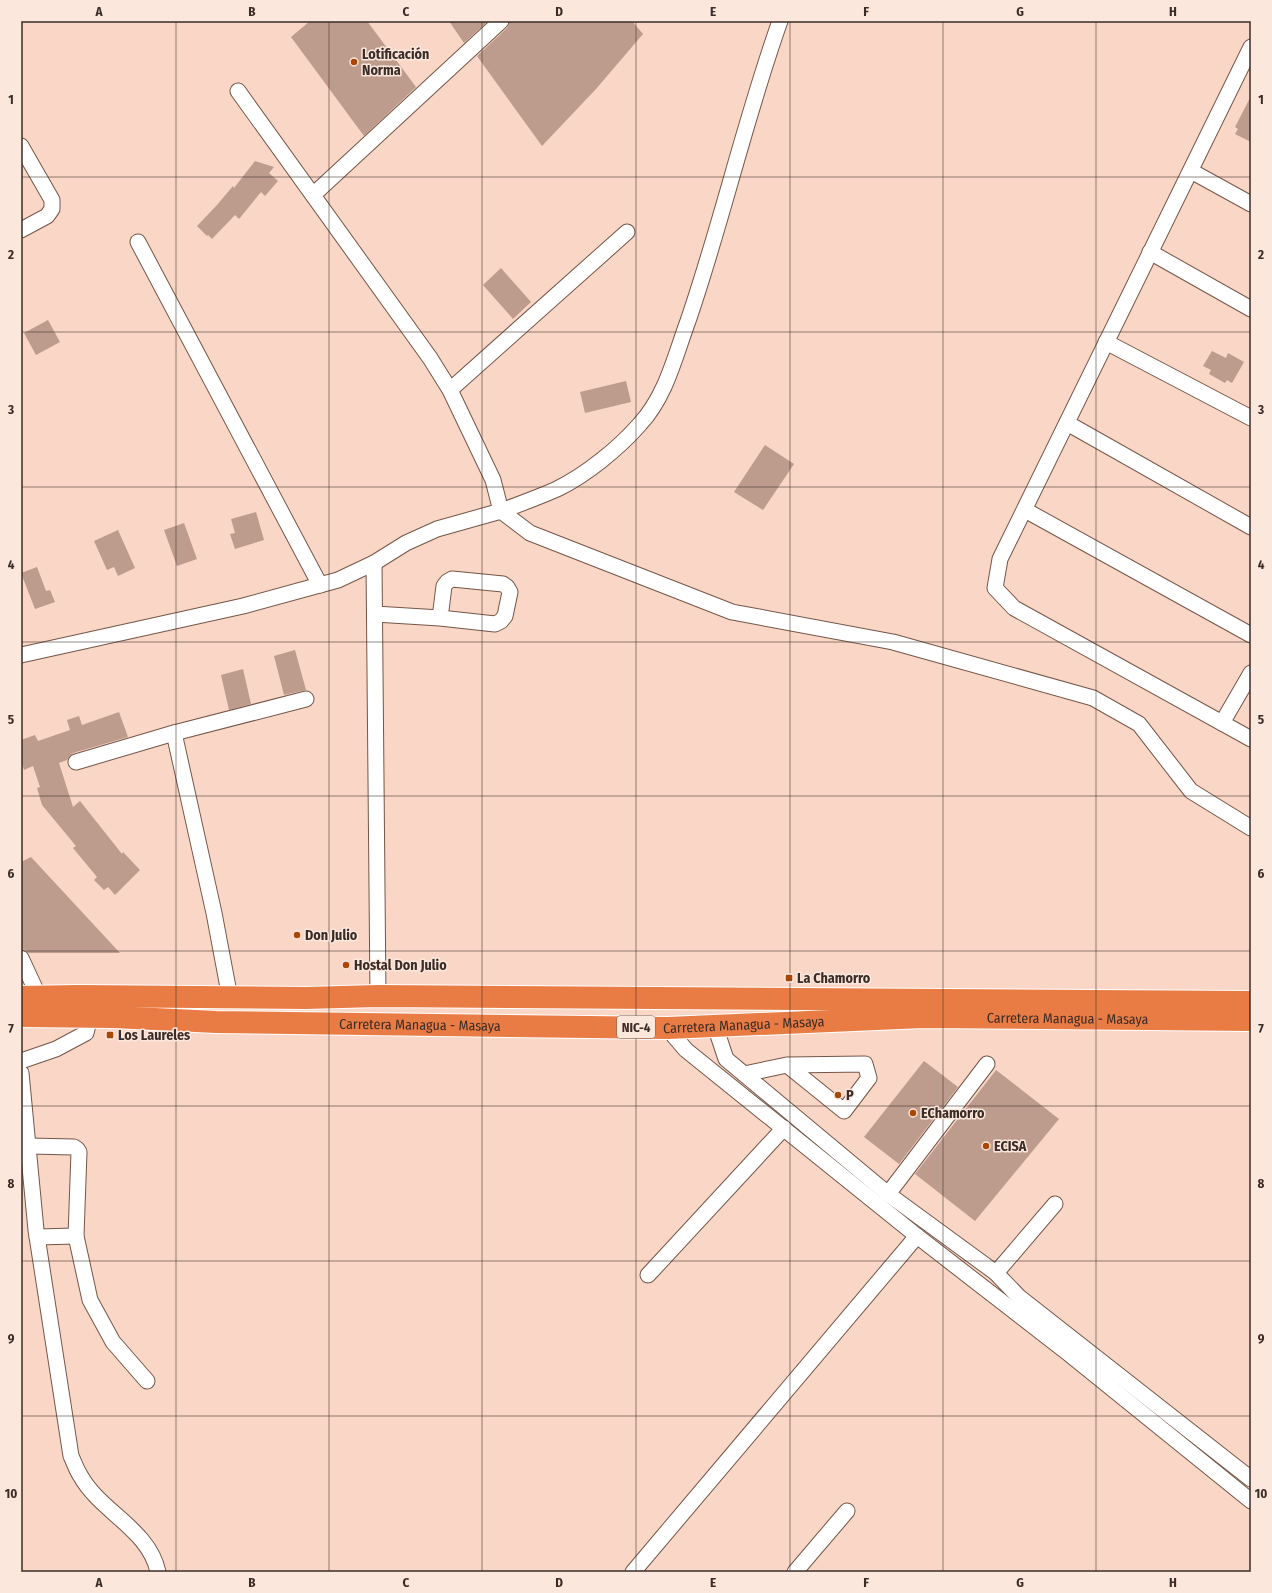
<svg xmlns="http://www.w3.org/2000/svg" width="1272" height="1593" font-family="'Fira Sans Condensed',sans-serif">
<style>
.building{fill:#bd9c8d}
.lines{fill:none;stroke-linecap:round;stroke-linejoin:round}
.minor-casing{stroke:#745648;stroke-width:17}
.highway-casing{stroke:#fff;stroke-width:24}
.minor{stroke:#fff;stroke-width:15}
.highway{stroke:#e97c45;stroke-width:22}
.grid{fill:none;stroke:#3a2c26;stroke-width:1;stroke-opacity:0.55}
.poi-dot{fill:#a94706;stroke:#fce7dd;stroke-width:1.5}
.labels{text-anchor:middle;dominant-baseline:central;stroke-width:3;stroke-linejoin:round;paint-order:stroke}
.shield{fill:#fce7dd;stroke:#74645d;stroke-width:1}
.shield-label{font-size:13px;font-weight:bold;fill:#3a2c26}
.poi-label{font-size:14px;font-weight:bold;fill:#3a2c26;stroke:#fce7dd;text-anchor:start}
.street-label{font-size:14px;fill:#3a2c26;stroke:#fce7dd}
.neatline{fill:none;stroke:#3a2c26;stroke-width:1.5}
.grid-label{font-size:13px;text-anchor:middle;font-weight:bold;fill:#3a2c26}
</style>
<rect width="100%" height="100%" fill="#f9d6c6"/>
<g class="building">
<path d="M310,21h57l49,66 -52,49 -73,-99z"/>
<path d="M449,21h39l-24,22z"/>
<path d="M510,21h122l11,13 -47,55 -54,57 -65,-90 30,-28z"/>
<path d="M1251,96v46l-16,-8 3,-5 -3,-2z"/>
<path d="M255,161l19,6 -5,6 9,8 -13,15 -4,-4 -22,27 -4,-4 -23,24 -4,-4 -1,1 -10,-10 20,-21 16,-19 1,2z"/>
<path d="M501,268l30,34 -18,17 -30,-34z"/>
<path d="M48,320l12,22 -24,13 -12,-22z"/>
<path d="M1212,351l14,7 2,-5 16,9 -12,21 -5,-3 -2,3 -16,-9 2,-4 -8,-4z"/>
<path d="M626,381l5,21 -46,11 -5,-21z"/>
<path d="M765,445l29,19 -31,46 -29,-18z"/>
<path d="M256,512l8,28 -29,9 -5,-15 5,-1 -4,-14z"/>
<path d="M184,523l13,36 -20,7 -13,-36z"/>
<path d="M118,530l17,38 -17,8 -4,-9 -7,3 -13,-29z"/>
<path d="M37,567l9,24 4,-1 5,12 -20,7 -14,-36z"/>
<path d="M295,650l11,40 -22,5 -10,-39z"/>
<path d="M243,669l8,35 -22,6 -8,-35z"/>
<path d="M119,712l9,25 -55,16 -6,7 -8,3 14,44 7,-6 42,53 1,-2 17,18 -25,25 -7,-8 -4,3 -10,-10 3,-3 -24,-29 3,-2 -34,-41 -5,-17 3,-1 -7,-21 -9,4 -3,-10v-20l14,-5 3,6 32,-11 -3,-10 12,-4 3,9z"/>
<path d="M31,857l89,96h-92l-2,-3 -5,-1v-87z"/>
<path d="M924,1061l34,26 -59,77 -35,-27z"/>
<path d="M996,1070l63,49 -84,102 -60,-47z"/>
</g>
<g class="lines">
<g class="minor-casing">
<g id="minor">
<path d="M1251,47l-251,512 -5,29 19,20 237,131"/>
<path d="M238,91l192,267 20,32 43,90 8,31c19,-7 38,-14 56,-22 29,-14 62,-41 83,-65 26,-28 35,-68 48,-103 34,-99 57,-202 92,-300"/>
<path d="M21,146l31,54v9l-5,7 -26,14"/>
<path d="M1191,171l60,33"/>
<path d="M313,195l188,-174"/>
<path d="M138,242l182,343"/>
<path d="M1150,252l101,57"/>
<path d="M1106,342l145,76"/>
<path d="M450,390l177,-158"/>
<path d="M1067,423l184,104"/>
<path d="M1025,510l226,125"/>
<path d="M374,563l4,433"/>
<path d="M375,614l65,4 55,6 6,-3 4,-5 5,-24 -3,-5 -4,-3 -51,-5 -5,3 -3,4 -4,32"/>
<path d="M21,655l222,-49 95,-26 36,-17 32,-20 31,-14 64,-18 29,22 202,79 161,30 200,56 46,26 52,67 60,37"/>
<path d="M1222,723l29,-50"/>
<path d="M76,762l98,-29"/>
<path d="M21,958l18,39"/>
<path d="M230,998l-16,-85 -40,-180 132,-34"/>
<path d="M715,1026l11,33 162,135 99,-130"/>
<path d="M668,1028l6,8 12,14 231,186 151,117 183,148"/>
<path d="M21,1061l35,-12 30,-16 4,-16"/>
<path d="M21,1073l15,157 35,226c3,6 5,13 9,19 20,37 69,54 78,97"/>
<path d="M744,1074l43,-9 78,-1 4,14 -25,33 -57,-46"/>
<path d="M29,1146l45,1 3,2 2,3 -3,84 14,64 23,42 34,39"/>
<path d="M888,1194l108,79 59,-69"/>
<path d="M37,1237l39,-1"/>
<path d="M996,1273l23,24 232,182"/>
<path d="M648,1275l136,-147"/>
<path d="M633,1572l284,-336"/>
<path d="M795,1572l52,-61"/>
</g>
</g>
<g class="highway-casing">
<g id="highway">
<path d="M21,997l57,-1 228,2 72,-2 873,6"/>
<path id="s1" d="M21,1016l92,1 103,5 452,6 255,-11 328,3"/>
</g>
</g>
<use href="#minor" class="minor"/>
<use href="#highway" class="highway"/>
</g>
<path class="grid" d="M176,21v1551M329,21v1551M482,21v1551M636,21v1551M790,21v1551M943,21v1551M1096,21v1551M21,177h1230M21,332h1230M21,487h1230M21,642h1230M21,796h1230M21,951h1230M21,1106h1230M21,1261h1230M21,1416h1230"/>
<g class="poi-dot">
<circle cx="354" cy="62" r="4"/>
<circle cx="297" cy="935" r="4"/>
<circle cx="346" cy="965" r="4"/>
<rect x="785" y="974" width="8" height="8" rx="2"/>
<rect x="106" y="1031" width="8" height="8" rx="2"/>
<circle cx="838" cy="1095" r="4"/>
<circle cx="913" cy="1113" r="4"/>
<circle cx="986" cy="1146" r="4"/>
</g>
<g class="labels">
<rect class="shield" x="617" y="1016" width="38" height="22" rx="3"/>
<g class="shield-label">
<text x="636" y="1027">NIC-4</text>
</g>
<g class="poi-label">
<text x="362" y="54">Lotificación<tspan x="362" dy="16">Norma</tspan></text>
<text x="305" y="935">Don Julio</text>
<text x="354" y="965">Hostal Don Julio</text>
<text x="797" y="978">La Chamorro</text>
<text x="118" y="1035">Los Laureles</text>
<text x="846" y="1095">P</text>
<text x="921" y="1113">EChamorro</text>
<text x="994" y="1146">ECISA</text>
</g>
<g class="street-label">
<text stroke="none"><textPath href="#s1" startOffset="1047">Carretera Managua - Masaya</textPath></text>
<text stroke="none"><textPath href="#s1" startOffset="723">Carretera Managua - Masaya</textPath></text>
<text stroke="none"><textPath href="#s1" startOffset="399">Carretera Managua - Masaya</textPath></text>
</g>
</g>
<rect width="1272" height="1593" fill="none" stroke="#fce7dd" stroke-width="44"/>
<rect x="22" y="22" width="1228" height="1549" class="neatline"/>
<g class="grid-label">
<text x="99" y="16">A</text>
<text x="252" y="16">B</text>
<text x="406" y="16">C</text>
<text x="559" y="16">D</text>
<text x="713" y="16">E</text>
<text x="866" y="16">F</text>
<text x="1020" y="16">G</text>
<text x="1173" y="16">H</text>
<text x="11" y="104">1</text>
<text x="1261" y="104">1</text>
<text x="11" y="259">2</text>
<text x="1261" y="259">2</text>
<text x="11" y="414">3</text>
<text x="1261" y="414">3</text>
<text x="11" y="569">4</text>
<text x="1261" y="569">4</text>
<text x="11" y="724">5</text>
<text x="1261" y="724">5</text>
<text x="11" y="878">6</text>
<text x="1261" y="878">6</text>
<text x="11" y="1033">7</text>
<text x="1261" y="1033">7</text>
<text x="11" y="1188">8</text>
<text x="1261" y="1188">8</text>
<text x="11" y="1343">9</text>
<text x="1261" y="1343">9</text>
<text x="11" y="1498">10</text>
<text x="1261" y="1498">10</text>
<text x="99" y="1587">A</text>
<text x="252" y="1587">B</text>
<text x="406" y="1587">C</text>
<text x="559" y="1587">D</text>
<text x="713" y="1587">E</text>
<text x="866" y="1587">F</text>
<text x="1020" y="1587">G</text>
<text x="1173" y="1587">H</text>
</g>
</svg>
